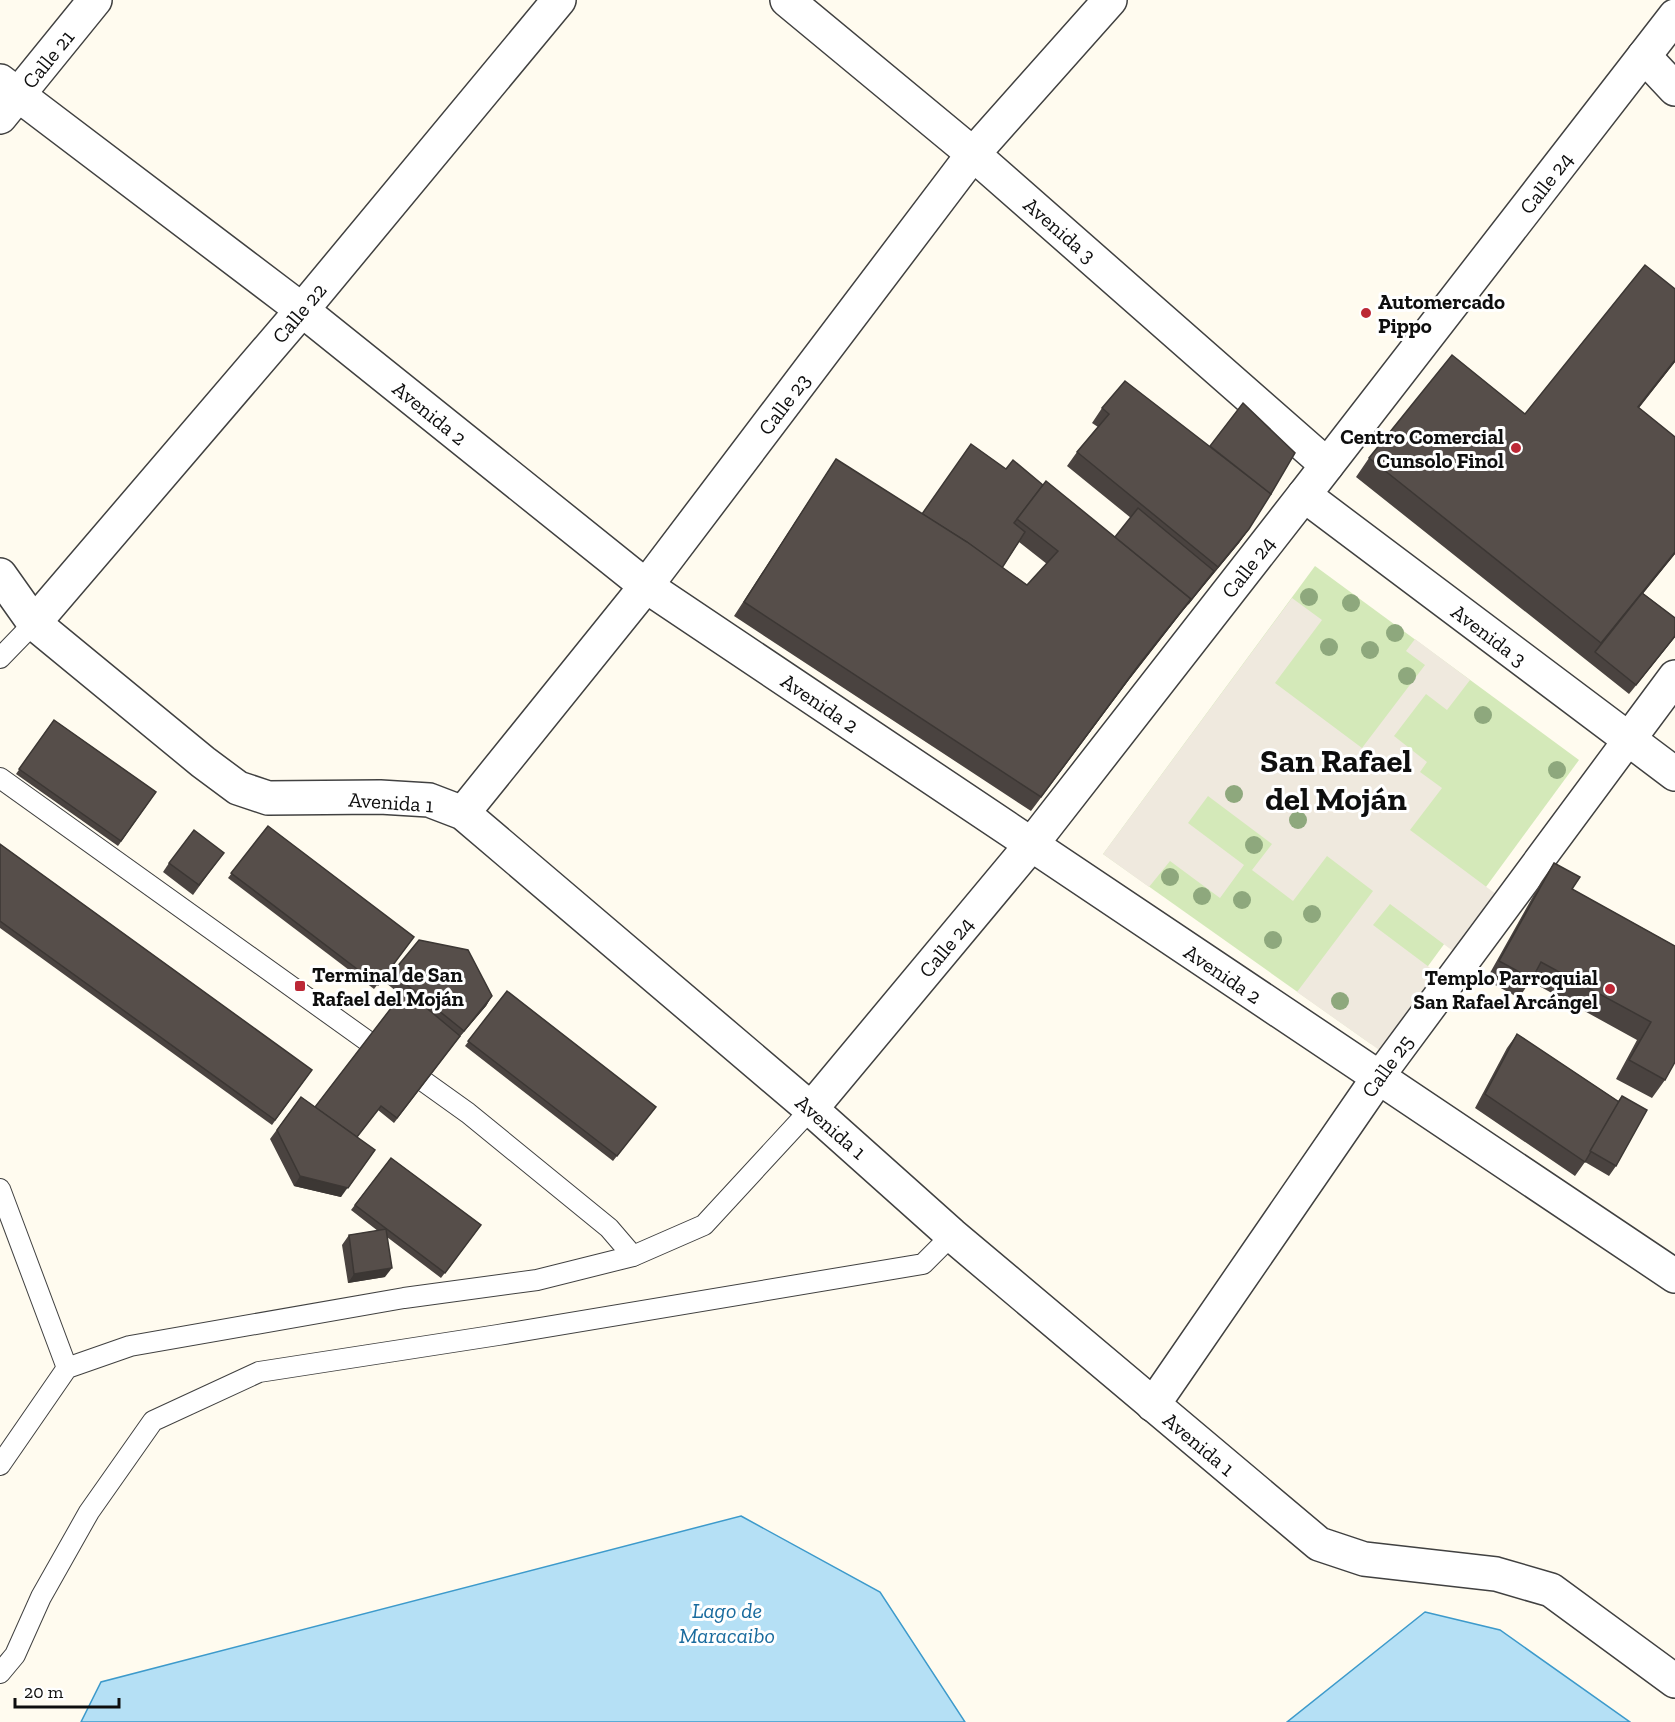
<svg xmlns="http://www.w3.org/2000/svg" width="1675" height="1722" font-family="'Zilla Slab',serif">
<style>
.green{fill:#d4e9b9}
.plaza{fill:#efe9de}
.water{fill:#b5e0f5;stroke:#3d9acb;stroke-width:1.5}
.lines{fill:none;stroke-linecap:round;stroke-linejoin:round}
.service-casing{stroke:#414141;stroke-width:22}
.pedestrian-casing{stroke:#414141;stroke-width:33}
.minor-casing{stroke:#414141;stroke-width:36}
.tertiary-casing{stroke:#414141;stroke-width:36}
.service{stroke:#fff;stroke-width:20}
.pedestrian{stroke:#fff;stroke-width:30}
.minor{stroke:#fff;stroke-width:33}
.tertiary{stroke:#fff;stroke-width:33}
.tree{fill:#8ea87d}
.wall{fill:#4a4340;fill-rule:evenodd}
.shaded-wall{fill:#3c3734}
.building{fill:#564e4a;stroke:#3c3734;stroke-width:1.5}
.poi-dot{fill:#bc2836;stroke:#fff;stroke-width:2}
.labels{text-anchor:middle;dominant-baseline:central;stroke-width:6;stroke-linejoin:round;paint-order:stroke}
.street-label{font-size:21px;fill:#0e0e0e;stroke:#fff}
.poi-label{font-size:21px;font-weight:bold;fill:#0e0e0e;stroke:#fff;text-anchor:start}
.water-label{font-size:22px;font-style:italic;fill:#196b9e;stroke:#fff}
.town-label{font-size:33px;font-weight:bold;fill:#0e0e0e;stroke:#fff}
</style>
<rect width="100%" height="100%" fill="#fffbef"/>
<path class="green" d="M1315,566l264,194 -208,284 -268,-190z"/>
<path class="plaza" d="M1292,598l30,22 -47,63 87,65 63,-83 -19,-14 9,-12 55,41 -23,30 -21,-16 -32,42 33,26 -7,10 22,16 -32,42 98,73 -43,57 -75,-56 -17,21 76,57 -57,77 -95,-67 76,-101 -46,-35 -34,45 -41,-31 20,-26 -64,-48 -20,27 56,42 -24,33 -50,-37 -21,26 -46,-33z"/>
<g class="water">
<path d="M741,1516l139,76 85,130h-884l20,-40z"/>
<path d="M1425,1612l75,18 130,92h-343z"/>
</g>
<g class="lines">
<g class="service-casing">
<g id="service">
<path d="M0,658l34,-35"/>
<path d="M0,778l468,335 141,115 24,28"/>
<path d="M0,1189l67,179"/>
<path d="M0,1465l67,-97 63,-22 274,-48 133,-18 96,-24 71,-31 107,-116"/>
<path d="M0,1673l15,-18 26,-58 48,-85 64,-91 106,-49 239,-37 425,-71 29,-29"/>
</g>
</g>
<g class="pedestrian-casing">
<path id="pedestrian" d="M1378,1078l251,-339"/>
</g>
<g class="minor-casing">
<g id="minor">
<path d="M787,0l186,154 354,311"/>
<path d="M1644,56l31,33"/>
<path d="M0,81l302,229 344,276 1029,690"/>
<path d="M0,117l95,-117"/>
<path d="M0,575l34,48 169,139 35,26 30,10 112,-1 49,3 34,13 348,296 141,126 367,309 45,15 132,15 55,16 124,91"/>
<path d="M34,623l268,-313 257,-310"/>
<path d="M1629,739l46,-62"/>
<path d="M463,813l183,-227 327,-432 137,-154"/>
<path d="M811,1109l220,-264 273,-350"/>
<path d="M1153,1405l225,-327"/>
</g>
</g>
<g class="tertiary-casing">
<path id="tertiary" d="M1675,16l-371,479 371,279"/>
</g>
<use href="#service" class="service"/>
<use href="#pedestrian" class="pedestrian"/>
<use href="#minor" class="minor"/>
<use href="#tertiary" class="tertiary"/>
</g>
<g class="tree">
<circle cx="1309" cy="597" r="9"/>
<circle cx="1351" cy="603" r="9"/>
<circle cx="1395" cy="633" r="9"/>
<circle cx="1329" cy="647" r="9"/>
<circle cx="1370" cy="650" r="9"/>
<circle cx="1407" cy="676" r="9"/>
<circle cx="1483" cy="715" r="9"/>
<circle cx="1557" cy="770" r="9"/>
<circle cx="1234" cy="794" r="9"/>
<circle cx="1298" cy="820" r="9"/>
<circle cx="1254" cy="845" r="9"/>
<circle cx="1170" cy="877" r="9"/>
<circle cx="1202" cy="896" r="9"/>
<circle cx="1242" cy="900" r="9"/>
<circle cx="1312" cy="914" r="9"/>
<circle cx="1273" cy="940" r="9"/>
<circle cx="1340" cy="1001" r="9"/>
</g>
<g class="wall">
<path d="M1675,289v73l-36,46 36,29v117l-32,39 32,25v19l-46,57 -273,-217 13,-19 156,-44z"/>
<path d="M1102,408l147,121 -10,14 -58,70 -53,68 -97,130 -297,-195 102,-157 86,55 84,-45 37,16 72,52 16,-19 -64,-52 10,-14 21,-25 -6,-4zM1019,542l28,22 -20,21 -25,-17z"/>
<path d="M54,720l102,72 -38,54 -102,-72z"/>
<path d="M268,826l146,111 -40,52 -146,-111z"/>
<path d="M0,844l312,226 -40,55 -272,-197z"/>
<path d="M217,862l-24,33 -30,-23 6,-9z"/>
<path d="M1554,863l18,26 103,57 -10,134 -13,18 -36,-19 21,-39 -107,-59 -11,17 -33,-18 55,-98z"/>
<path d="M392,973l100,23 -6,10 -29,34 -63,83 -16,-13 -21,27 -16,60 -47,-11 -24,-47 31,-42 14,10 86,-112 -15,-12z"/>
<path d="M507,991l149,116 -43,54 -148,-115z"/>
<path d="M1517,1034l101,67 4,-5 -6,70 -7,10 -24,-14 -10,14 -100,-68 32,-60z"/>
<path d="M391,1158l90,67 -40,53 -54,-41 -2,40 -37,6 -6,-38 7,-10 29,-4 -27,-21z"/>
</g>
<g class="shaded-wall">
<path d="M1675,360v2l-51,64 14,-19z"/>
<path d="M1249,529l-10,14 -58,70 -53,68 -97,130 107,-145 53,-67z"/>
<path d="M1675,552v2l-79,98h-1l6,-9z"/>
<path d="M1675,636v1l-46,57 7,-9z"/>
<path d="M492,996l-6,10 -29,34 -63,83 70,-92z"/>
<path d="M375,1150l-34,47 -47,-11 6,-10z"/>
<path d="M392,1268l-7,9 -37,6 6,-9z"/>
</g>
<g class="building">
<path d="M1645,265l30,24v71l-37,47 37,30v115l-74,91 -232,-185 83,-103 73,59z"/>
<path d="M1125,381l146,113 -22,35 -31,38 -141,-115 32,-38 -7,-6z"/>
<path d="M1243,403l52,50 -24,41 -61,-48z"/>
<path d="M971,444l35,25 7,-9 30,25 -29,38 11,9 -23,36 -35,-26 -45,-28z"/>
<path d="M836,459l131,83 60,43 31,-34 -41,-32 29,-38 145,118 -53,67 -97,131 -297,-195z"/>
<path d="M1138,508l76,63 -26,33 3,-5 -76,-62z"/>
<path d="M1642,593l33,25v18l-39,49 -41,-33z"/>
<path d="M54,720l102,72 -35,49 -102,-72z"/>
<path d="M268,826l146,111 -36,48 -147,-112z"/>
<path d="M194,830l30,23 -25,32 -30,-22z"/>
<path d="M0,844l312,226 -37,50 -275,-199z"/>
<path d="M1554,863l26,14 -8,12 103,57v116l-10,18 -36,-20 22,-38 -110,-60 -9,17 -33,-18z"/>
<path d="M419,940l49,10 24,46 -28,35 -72,-58z"/>
<path d="M405,990l55,46 -63,82 -16,-12 -24,31 -42,-30z"/>
<path d="M507,991l149,116 -39,49 -149,-115z"/>
<path d="M1517,1034l102,68 -34,60 -100,-68z"/>
<path d="M1622,1096l25,14 -31,56 -26,-15z"/>
<path d="M301,1097l74,53 -27,38 -48,-12 -23,-46z"/>
<path d="M391,1158l90,67 -36,48 -90,-68z"/>
<path d="M386,1229l6,39 -38,6 -5,-39z"/>
</g>
<g class="poi-dot">
<circle cx="1366" cy="313" r="6"/>
<circle cx="1516" cy="448" r="6"/>
<rect x="294" y="980" width="12" height="12" rx="3"/>
<circle cx="1610" cy="989" r="6"/>
</g>
<g class="labels">
<g class="street-label">
<text transform="translate(48 59) rotate(-51)">Calle 21</text>
<text transform="translate(1546 183) rotate(-52)">Calle 24</text>
<text transform="translate(1060 230) rotate(41)">Avenida 3</text>
<text transform="translate(299 313) rotate(-50)">Calle 22</text>
<text transform="translate(784 404) rotate(-53)">Calle 23</text>
<text transform="translate(430 413) rotate(39)">Avenida 2</text>
<text transform="translate(1248 567) rotate(-52)">Calle 24</text>
<text transform="translate(1489 635) rotate(37)">Avenida 3</text>
<text transform="translate(820 703) rotate(34)">Avenida 2</text>
<text transform="translate(391 802) rotate(4)">Avenida 1</text>
<text transform="translate(946 947) rotate(-50)">Calle 24</text>
<text transform="translate(1223 974) rotate(34)">Avenida 2</text>
<text transform="translate(1387 1066) rotate(-54)">Calle 25</text>
<text transform="translate(831 1127) rotate(41)">Avenida 1</text>
<text transform="translate(1199 1444) rotate(40)">Avenida 1</text>
</g>
<g class="poi-label">
<text x="1378" y="301">Automercado<tspan x="1378" dy="24">Pippo</tspan></text>
<text x="1504" y="436" text-anchor="end">Centro Comercial<tspan x="1504" dy="24">Cunsolo Finol</tspan></text>
<text x="312" y="974">Terminal de San<tspan x="312" dy="24">Rafael del Moján</tspan></text>
<text x="1598" y="977" text-anchor="end">Templo Parroquial<tspan x="1598" dy="24">San Rafael Arcángel</tspan></text>
</g>
<g class="water-label">
<text x="727" y="1610">Lago de<tspan x="727" dy="25">Maracaibo</tspan></text>
</g>
<g class="town-label">
<text x="1336" y="760">San Rafael<tspan x="1336" dy="38">del Moján</tspan></text>
</g>
</g>
<path d="M15 1698v9h104v-9" fill="none" stroke="#0e0e0e" stroke-width="3"/>
<text x="24" y="1698" font-size="18" fill="#0e0e0e" stroke="#ffffff" stroke-width="4.5" paint-order="stroke">20 m</text>
</svg>
